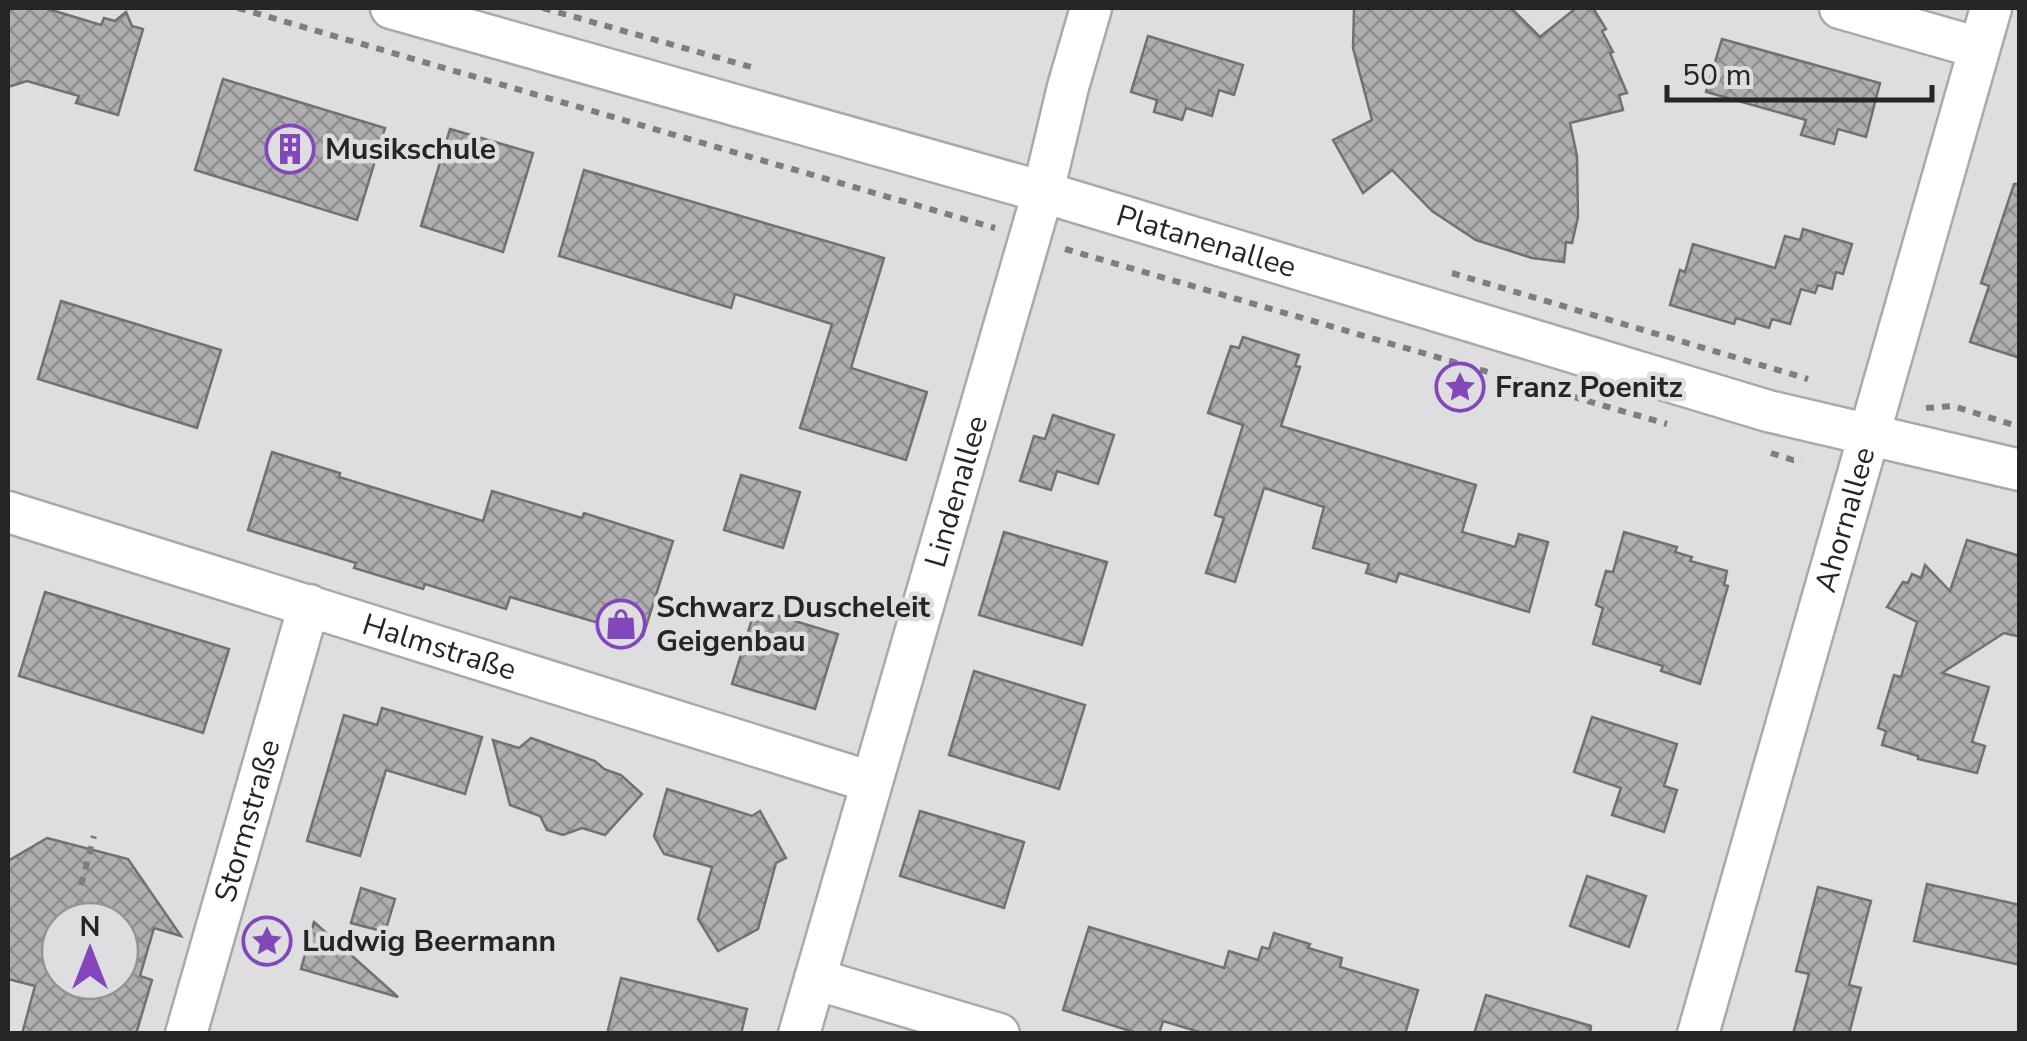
<svg xmlns="http://www.w3.org/2000/svg" width="2027" height="1041" font-family="'Nunito Sans',sans-serif">
<style>
.building{fill:url(#building-cross-hatch);stroke:#717173;stroke-width:2.5;fill-rule:evenodd}
.lines{fill:none;stroke-linecap:round;stroke-linejoin:round}
.minor-casing{stroke:#a9a9aa;stroke-width:45}
.path{stroke:#7e7e7f;stroke-width:6;stroke-dasharray:8 8;stroke-linecap:butt}
.minor{stroke:#fff;stroke-width:40}
.labels{text-anchor:middle;dominant-baseline:central;stroke-width:9;stroke-linejoin:round;paint-order:stroke}
.poi-label{font-size:30px;font-weight:bold;fill:#252525;stroke:#dedee0;text-anchor:start}
.street-label{font-size:30px;fill:#252525;stroke:#dedee0}
</style>
<defs>
<pattern id="building-cross-hatch" width="8" height="8" patternUnits="userSpaceOnUse" patternTransform="scale(2.5)"><rect width="8" height="8" fill="#afafb1"/><path d="M0 0l8 8M0 8l8-8" fill="none" stroke="#8e8e90"/></pattern>
</defs>
<rect width="100%" height="100%" fill="#dedee0"/>
<g class="building">
<path d="M8,8h37l56,17 3,-7 11,3 11,-9 6,14 11,3 -25,86 -42,-12 3,-7 -52,-15 -19,6z"/>
<path d="M1354,8h157l29,29 36,-29h17l13,21 -4,2 11,21 -3,1 17,40 -8,2 4,15 -53,13 7,33 1,61 -6,26 -6,-1 -2,20 -32,-4 -56,-18 -44,-29 -40,-41 -29,23 -30,-53 39,-20 -19,-72z"/>
<path d="M1148,36l95,29 -9,30 -15,-5 -7,26 -26,-8 -4,12 -28,-8 3,-12 -26,-8z"/>
<path d="M1722,39l158,44 -14,54 -28,-8 -4,15 -33,-9 5,-15 -100,-28z"/>
<path d="M223,79l162,49 -28,92 -162,-50z"/>
<path d="M450,129l83,24 -30,99 -82,-26z"/>
<path d="M584,170l300,88 -33,110 76,24 -21,68 -106,-32 32,-104 -97,-30 -4,14 -172,-52z"/>
<path d="M2014,184h6v174l-50,-16 19,-56 -8,-3z"/>
<path d="M1803,229l49,15 -9,30 -7,-2 -4,17 -14,-4 -3,8 -14,-4 -11,35 -18,-5 -3,9 -33,-10 -2,6 -64,-19 10,-35 5,2 8,-28 82,24 10,-32 15,4z"/>
<path d="M61,301l160,49 -24,78 -159,-49z"/>
<path d="M1243,337l56,18 -4,11 5,1 -19,59 195,59 -14,47 53,15 4,-13 29,8 -19,70 -130,-39 -3,9 -30,-9 3,-9 -56,-16 11,-41 -60,-19 -29,94 -29,-9 18,-55 -9,-3 28,-90 -35,-12 23,-67 8,2z"/>
<path d="M1053,415l61,20 -16,49 -41,-13 -6,19 -31,-9 14,-45 11,3z"/>
<path d="M272,452l68,21 -1,4 144,44 9,-30 90,27 2,-5 89,28 -30,95 -133,-39 -4,12 -81,-25 -2,5 -69,-21 2,-5 -108,-33z"/>
<path d="M741,475l59,17 -17,56 -59,-18z"/>
<path d="M1004,532l103,30 -25,83 -103,-30z"/>
<path d="M1624,532l53,15 -2,5 17,5 -2,4 37,10 -3,14 4,1 -28,98 -39,-13 2,-5 -70,-22 10,-36 -7,-3 10,-34 7,1z"/>
<path d="M1967,540l53,16v81l-16,-4 -62,40 47,14 -17,55 13,4 -8,27 -59,-14v-3l-36,-11 4,-14 -8,-3 16,-53 7,2 16,-55 -30,-15 16,-25 5,1 4,-9 9,4 4,-13 25,26z"/>
<path d="M45,592l184,57 -26,84 -184,-57z"/>
<path d="M755,609l83,25 -23,75 -83,-25z"/>
<path d="M974,671l111,34 -26,84 -110,-34z"/>
<path d="M382,708l100,29 -17,57 -79,-24 -26,86 -53,-15 37,-126 33,10z"/>
<path d="M1592,717l85,27 -13,42 13,4 -13,42 -52,-17 9,-27 -47,-16z"/>
<path d="M531,738l64,23 9,8 17,6 21,19 -37,41 -23,-7 -19,7 -16,-5 -7,-14 -30,-11 -17,-65 26,8z"/>
<path d="M667,789l85,27 8,-5 26,47 -10,5 -18,66 -40,22 -20,-32 14,-52 -48,-13 -10,-18z"/>
<path d="M920,811l104,31 -20,66 -104,-32z"/>
<path d="M47,838l81,21 53,77 -27,-8 -14,48 12,4 -16,54h-114l13,-48 -27,-7v-118zM60,921h60v60h-60z"/>
<path d="M1587,876l59,20 -17,51 -59,-21z"/>
<path d="M1927,884l93,21v60l-106,-24z"/>
<path d="M1818,887l53,14 -22,84 12,3 -12,46h-56l16,-60 -13,-3z"/>
<path d="M361,888l34,11 -10,33 -34,-9z"/>
<path d="M314,922l84,75 -97,-28z"/>
<path d="M1089,927l135,41 5,-17 29,9 4,-13 7,2 5,-16 36,11 -2,4 34,10 -2,9 78,23 -13,44h-199l-43,-13 -4,13h-19l-77,-24z"/>
<path d="M621,978l126,31 -6,25h-134z"/>
<path d="M1486,995l105,31 -1,8h-116z"/>
</g>
<g class="lines">
<g class="minor-casing">
<g id="minor">
<path id="s1" d="M391,8l652,184 725,219 252,59"/>
<path d="M1840,8l139,40"/>
<path id="s2" d="M8,512l863,270"/>
<path d="M815,979l184,55"/>
<path id="s3" d="M186,1034l123,-429"/>
<path id="s4" d="M799,1034l244,-842 25,-105 23,-79"/>
<path id="s5" d="M1698,1034l293,-1026"/>
</g>
</g>
<g class="path">
<path d="M238,8l757,220"/>
<path d="M543,8l215,61"/>
<path d="M1065,249l602,175"/>
<path d="M1452,273l356,106"/>
<path d="M1926,408l27,-2 67,21"/>
<path d="M1771,453l22,7 9,-1"/>
<path d="M81,885l13,-49"/>
</g>
<use href="#minor" class="minor"/>
</g>
<defs>
<g id="building-ring" transform="scale(2.5)"><circle r="9.5" fill="#dedee0" stroke="#8446bb" stroke-width="1.5"/><path d="M-4-6H4V6H1V3H-1V6H-4ZM-2.5-4.3h1.7v1.8h-1.7ZM.8-4.3h1.7v1.8H.8ZM-2.5-1h1.7V.8h-1.7ZM.8-1h1.7V.8H.8Z" fill="#8446bb"/></g>
<g id="sight-ring" transform="scale(2.5)"><circle r="9.5" fill="#dedee0" stroke="#8446bb" stroke-width="1.5"/><path d="M0-6L1.8-2.2L6-1.7L2.9 1.2L3.7 5.4L0 3.3L-3.7 5.4L-2.9 1.2L-6-1.7L-1.8-2.2Z" fill="#8446bb"/></g>
<g id="shop-ring" transform="scale(2.5)"><circle r="9.5" fill="#dedee0" stroke="#8446bb" stroke-width="1.5"/><path d="M-5-2.5h2.3a2.7 3.5 0 0 1 5.4 0H5L5.5 6h-11ZM-1.5-2.5h3a1.5 2.3 0 0 0-3 0Z" fill="#8446bb"/></g>
</defs>
<g fill-rule="evenodd">
<use href="#building-ring" x="290" y="149"/>
<use href="#sight-ring" x="1460" y="387"/>
<use href="#shop-ring" x="621" y="624"/>
<use href="#sight-ring" x="267" y="941"/>
</g>
<g class="labels">
<g class="poi-label">
<text x="325" y="149">Musikschule</text>
<text x="1495" y="387">Franz Poenitz</text>
<text x="656" y="607">Schwarz Duscheleit<tspan x="656" dy="34">Geigenbau</tspan></text>
<text x="302" y="941">Ludwig Beermann</text>
</g>
<g class="street-label">
<text stroke="none"><textPath href="#s1" startOffset="848">Platanenallee</textPath></text>
<text stroke="none"><textPath href="#s4" startOffset="565">Lindenallee</textPath></text>
<text stroke="none"><textPath href="#s5" startOffset="535">Ahornallee</textPath></text>
<text stroke="none"><textPath href="#s2" startOffset="452">Halmstraße</textPath></text>
<text stroke="none"><textPath href="#s3" startOffset="222">Stormstraße</textPath></text>
</g>
</g>
<rect width="2027" height="1041" fill="none" stroke="#252525" stroke-width="20"/>
<g transform="translate(90 951)"><circle r="48" fill="#dedee0" stroke="#949495" stroke-width="2.5"/>
<path d="M0-8L18 38L0 25L-18 38Z" fill="#8446bb"/>
<text y="-15" font-size="28" font-weight="bold" text-anchor="middle" fill="#252525">N</text>
</g>
<path d="M1667 85v15h265v-15" fill="none" stroke="#252525" stroke-width="5"/>
<text x="1682" y="85" font-size="30" fill="#252525" stroke="#dedee0" stroke-width="8" paint-order="stroke">50 m</text>
</svg>
